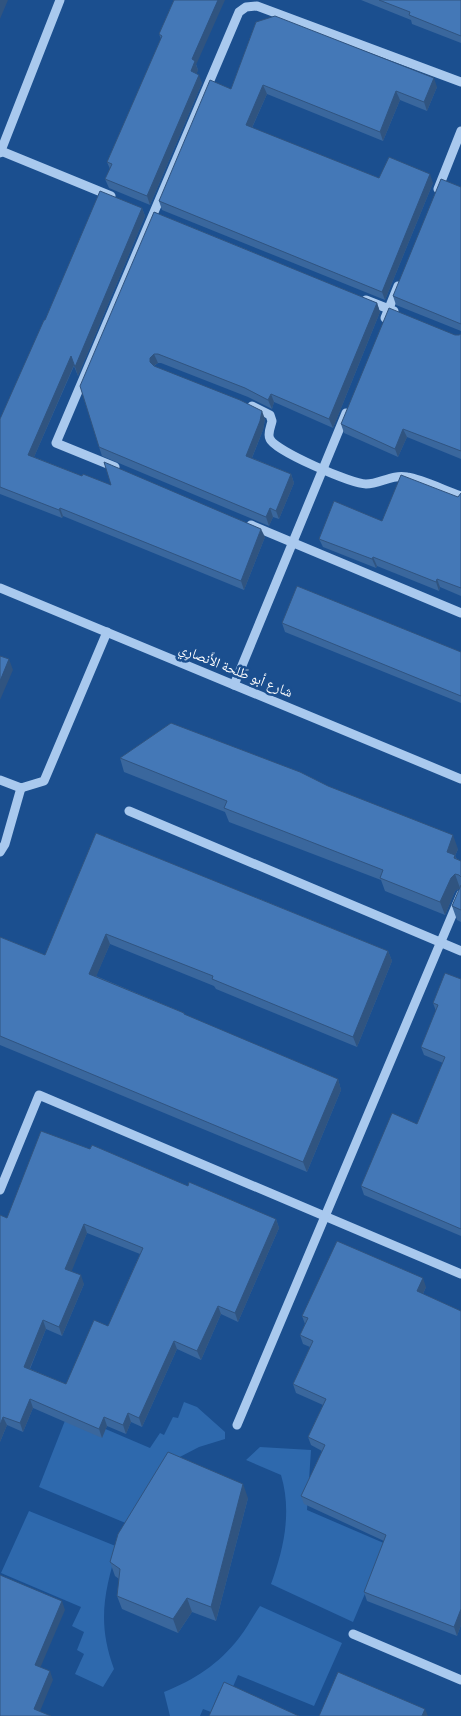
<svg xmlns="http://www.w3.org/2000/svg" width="461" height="1716" font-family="'Archivo Narrow','Noto Naskh Arabic',sans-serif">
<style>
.green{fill:#2e69ad}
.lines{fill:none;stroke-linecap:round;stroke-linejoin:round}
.minor{stroke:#a9c9ee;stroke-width:9}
.wall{fill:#3a679d;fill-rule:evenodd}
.shaded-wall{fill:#305480}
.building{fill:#4478b7;stroke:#305480;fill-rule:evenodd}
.labels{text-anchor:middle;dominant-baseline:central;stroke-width:5;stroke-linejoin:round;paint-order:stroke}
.street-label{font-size:14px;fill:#fff;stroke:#1b4f8f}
</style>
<rect width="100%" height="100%" fill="#1b4f8f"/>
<g class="green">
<path d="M184,1402l13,5 28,25v7l-26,8 -25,13 -46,64 -89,-37 29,-74 82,35 10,-15 4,2 9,-18 5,1z"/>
<path d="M260,1447l51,3 -4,60 79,34 -33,78 -82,-38c13,-35 21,-73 10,-109l-35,-15z"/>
<path d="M29,1511l89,36c-14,44 -21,76 -4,122l-11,18 -28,-13 9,-20 -7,-4 7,-18 -12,-6 9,-19 -80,-34z"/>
<path d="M260,1606l82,37 -28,63 -76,-31 -9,21 -10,-4 -8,20 -8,-3 -3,7h-30l-6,-24c30,-12 55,-28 75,-54 8,-10 14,-22 21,-32z"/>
</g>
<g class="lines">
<g class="minor">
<path d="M1,151l110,45"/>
<path d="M0,153l60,-153"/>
<path d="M438,189l23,-58"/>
<path d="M366,300l28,11"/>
<path d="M385,318l13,-32"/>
<path d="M252,406l18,9 2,6c-1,5 -5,13 -2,18 5,12 82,45 96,45 14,0 26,-10 41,-7 15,2 39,14 54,19"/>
<path d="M115,467l-59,-24 183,-431 7,-5 11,-1 204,76"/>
<path d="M251,525l210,88"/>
<path d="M0,588l461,191"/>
<path d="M234,685l112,-272"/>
<path d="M0,780l21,8 23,-7 63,-149"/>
<path d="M129,811l332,140"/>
<path d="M0,852l5,-8 16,-56"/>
<path d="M0,1190l39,-95 422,179"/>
<path d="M237,1425l224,-531"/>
<path d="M353,1634l108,46"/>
</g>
</g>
<g class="wall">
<path d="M174,0l24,70 -2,4 6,9 -52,122 -41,-17 -4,-9 5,-10 -3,-7 54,-123 -2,-5z"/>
<path d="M361,0h100v43l-49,-19 -1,-4z"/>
<path d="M256,22l181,65 -10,24 -27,-11 -17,41 -116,-47 -15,34 127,50 54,5 -48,117 -223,-90 -3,-9 72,-112z"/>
<path d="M461,187v144l-65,-26 -3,-9z"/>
<path d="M142,208l3,8 -67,160 -4,-10 -40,91 48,19 29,9 154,52 -21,53 -181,-74 -1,2 -62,-24v-75l45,-99z"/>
<path d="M154,212l223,91 3,9 -47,116 -59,-26 -2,7 -24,-12 -87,-34h-3l-4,3 111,53 -2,11 -11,28 39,16 3,9 -15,36 -6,-2 -4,9 -167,-70 -3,-9z"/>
<path d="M461,334v125l-54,-22 -9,20 -54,-24 -3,-9 114,-89h4z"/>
<path d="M461,493v103l-21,-9 -1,4 -62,-25 -1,2 -53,-21 -4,-8 63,-18 76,-24z"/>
<path d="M282,623l179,29v51l-176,-71z"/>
<path d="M120,758l338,91 -3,7 2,3 4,2v61l-4,-2 -5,-14 8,-18 -5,3 -10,24 -60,-24 -4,-11 -152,-58 -4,-10 -101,-40z"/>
<path d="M96,833l292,118 4,10 -35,86 -141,-58 -2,-3 -104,-42 -14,32 88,37 1,2 153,64 3,11 -34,82 -307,-127v-108l45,18z"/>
<path d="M461,979v257l-97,-41 -3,-9 56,-62 26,-61 -19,-8 -3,-8 15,-36 -3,-8z"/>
<path d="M0,1216l7,2 269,1 3,9 -41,94 -17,-8 -20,46 -24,-11 -35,78 -11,-5 -5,12 -19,-8 -5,12 -69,-30 -10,24 -16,-7 -7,17zM87,1233l53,21 -32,72 -42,58 -36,-15 16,-40 16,7 22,-52 -13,-13z"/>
<path d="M426,1287l-3,7 38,17v314l-4,11 -90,-35 -3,-9 20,-51 -80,-37 -3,-8 21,-45 -11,-6 -3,-8 15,-32 -27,-12 -3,-9 17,-37 -7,-3 -3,-9 5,-11 -3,-8z"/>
<path d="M248,1498l-32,123 -24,-9 -14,21 -56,-24 -5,-13 2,-17 -4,-3 -5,-14z"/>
</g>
<g class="shaded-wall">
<path d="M0,0h8l-8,19z"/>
<path d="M218,0h7l-29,65 2,5 -4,10 -3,-9 1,-12z"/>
<path d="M199,75l3,8 -52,122 -3,-9z"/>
<path d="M434,78l3,9 -10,24 -3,-9z"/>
<path d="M263,85l4,9 -18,40 -3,-9z"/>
<path d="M396,91l4,9 -17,41 -3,-9z"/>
<path d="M430,174l3,9 -48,117 -3,-8z"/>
<path d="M142,208l3,8 -67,160 -3,-9z"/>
<path d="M377,303l3,9 -47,116 -4,-9z"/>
<path d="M154,354l4,9 -5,3 -3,-4v-4z"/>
<path d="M71,356l3,9 -43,99 -3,-9z"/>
<path d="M271,394l3,8 -2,7 -4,-9z"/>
<path d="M262,411l3,8 -2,11 -14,35 -3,-9z"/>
<path d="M403,429l4,8 -9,20 -3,-8z"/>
<path d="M291,474l3,9 -15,36 -3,-8z"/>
<path d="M60,508l3,8 -1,2 -3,-8z"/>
<path d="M270,508l3,9 -4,9 -3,-9z"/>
<path d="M261,529l4,8 -21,53 -3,-9z"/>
<path d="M373,557l4,9 -1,2 -4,-9z"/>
<path d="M437,579l3,8 -1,4 -3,-9z"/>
<path d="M9,659l4,11 -13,30v-19z"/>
<path d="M453,835l5,14 -3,7 5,12 -13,-16z"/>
<path d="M455,874l5,14 -5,3 -10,24 -5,-13 11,-24z"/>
<path d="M106,934l4,10 -17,40 -4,-10z"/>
<path d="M388,951l4,10 -35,86 -4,-10z"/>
<path d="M338,1079l3,11 -34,82 -4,-10z"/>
<path d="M276,1219l3,9 -41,94 -3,-9z"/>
<path d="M84,1224l3,9 -18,45 -4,-9z"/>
<path d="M81,1275l3,9 -22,52 -3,-9z"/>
<path d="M423,1278l3,9 -6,13 -3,-9z"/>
<path d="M218,1306l3,8 -20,46 -4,-9z"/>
<path d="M43,1320l3,9 -19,46 -3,-8z"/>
<path d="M174,1341l3,8 -35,78 -3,-9z"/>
<path d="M30,1399l3,9 -10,24 -3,-9z"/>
<path d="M128,1413l3,9 -5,12 -3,-9z"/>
<path d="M3,1417l4,8 -7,17v-17z"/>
<path d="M104,1417l3,9 -5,12 -3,-9z"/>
<path d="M243,1484l5,14 -32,123 -5,-14z"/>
<path d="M187,1598l5,14 -14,21 -5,-14z"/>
<path d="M62,1601l3,9 -27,63 -3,-8z"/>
<path d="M461,1609v16l-4,11 -3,-9z"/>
<path d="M50,1671l3,9 -15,36 -4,-7z"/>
<path d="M425,1709l3,7h-6z"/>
</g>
<g class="building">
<path d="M174,0h44l-26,59 3,2 -4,10 8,4 -52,121 -42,-17 7,-15 -5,-2 55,-126 -3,-2z"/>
<path d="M379,0h82v36l-52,-21 1,-3z"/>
<path d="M275,16l159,62 -10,24 -28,-11 -16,41 -117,-47 -17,40 133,53 10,-21 41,17 -48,118 -223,-91 51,-121 21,9 25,-67z"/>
<path d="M441,179l20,8v137l-68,-28z"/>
<path d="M100,191l42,17 -67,159 -4,-11 -43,99 54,21 1,-2 28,11 -7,-23 157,67 -20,52 -181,-73 -1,2 -59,-23v-68l44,-99h1z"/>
<path d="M154,212l223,91 -48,116 -58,-25 -3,6 -23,-12 -87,-34h-4l-4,4v4l4,4 86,34 22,11 -2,10 -14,35 45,18 -15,37 -6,-3 -4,9 -167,-70 -19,-61z"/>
<path d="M389,308l66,27h4l2,-1v117l-58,-22 -8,20 -54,-25z"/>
<path d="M401,475l57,22 3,-4v95l-24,-9 -1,3 -63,-25 -1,2 -53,-20 15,-38 48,20z"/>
<path d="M297,586l164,66v44l-179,-73z"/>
<path d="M0,656l9,3 -9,22z"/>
<path d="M171,723l129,49 28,14 125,49 -6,17 8,3 -1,3 7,3v16l-2,-2 -4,-1 -4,4 -11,24 -60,-24 3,-8 -159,-62 3,-7 -107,-43z"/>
<path d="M96,833l292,118 -35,86 -141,-58 1,-3 -107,-42 -17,40 95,39v1l154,65 -35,83 -303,-126v-99l45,18z"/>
<path d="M461,885v25l-9,-4z"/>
<path d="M445,973l16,6v250l-100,-43 31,-73 25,11 28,-67 -24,-10 17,-42 -5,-2z"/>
<path d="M41,1131l49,18 2,-4 96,41 1,-4 87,37 -41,94 -17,-7 -21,45 -23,-10 -35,77 -11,-5 -5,12 -19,-8 -5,12 -69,-30 -10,24 -17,-6 -3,8v-210l7,3zM84,1224l59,24 -35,78 -14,-6 -28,64 -42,-17 19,-47 16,7 22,-52 -16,-6z"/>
<path d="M337,1241l86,37 -6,13 44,20v298l-7,18 -90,-35 22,-57 -85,-39 24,-51 -17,-8 18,-38 -33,-15 20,-43 -13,-6 8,-17 -6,-2z"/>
<path d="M168,1452l75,32 -32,123 -24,-9 -14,21 -56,-23 3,-27 -10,-7 8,-28z"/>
<path d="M0,1575l62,26 -27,64 15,6 -16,38 17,7h-51z"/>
<path d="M338,1672l87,37 -3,7h-103z"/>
<path d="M224,1682l75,34h-90z"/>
</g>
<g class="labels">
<g class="street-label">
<text transform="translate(236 670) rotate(22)">شارع أبو طَلحة الأَنصارِي</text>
</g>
</g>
</svg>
